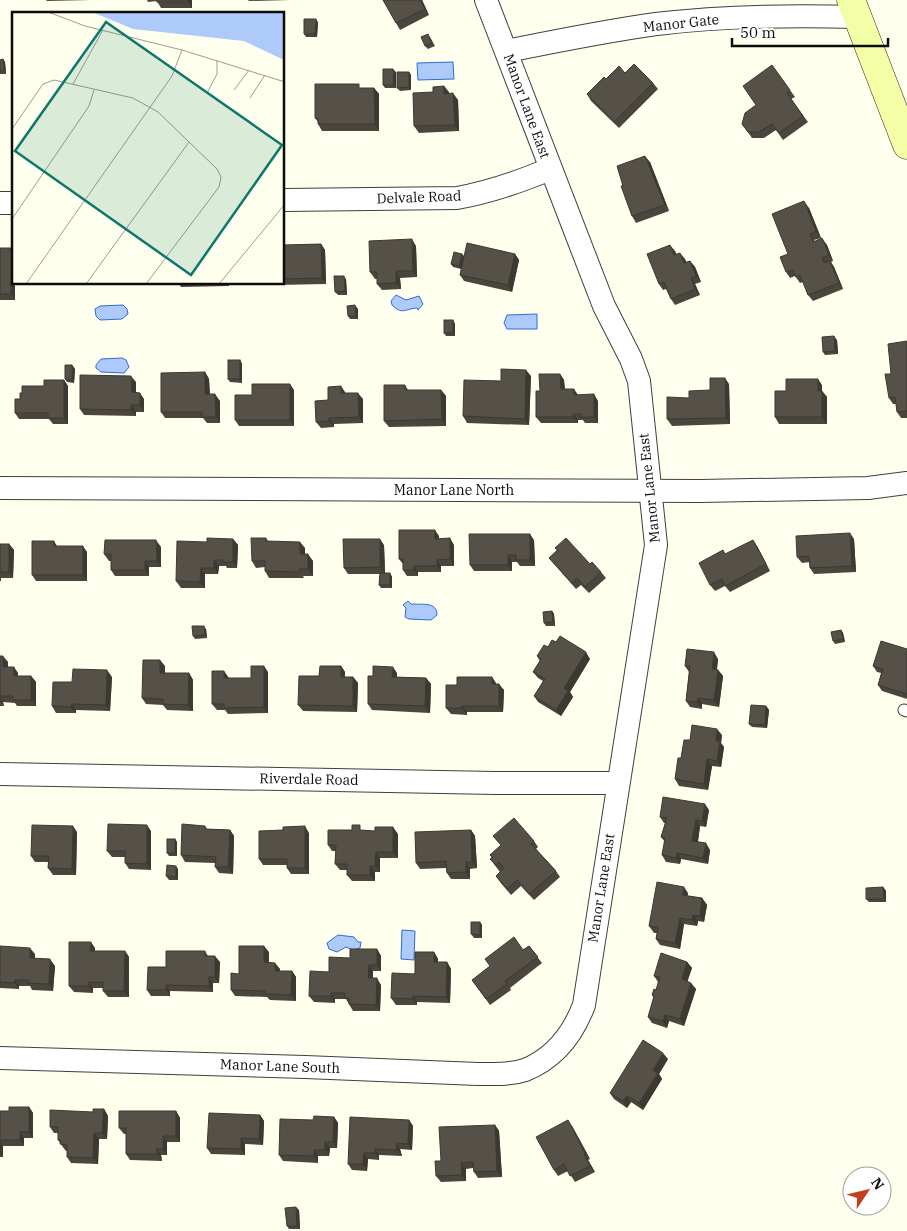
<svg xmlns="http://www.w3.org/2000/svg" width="907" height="1231" font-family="'IBM Plex Serif',serif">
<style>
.water{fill:#adcafa;stroke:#306bd5}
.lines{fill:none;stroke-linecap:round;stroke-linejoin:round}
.service-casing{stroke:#3f3f3f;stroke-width:13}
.minor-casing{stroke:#3f3f3f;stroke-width:24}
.secondary-casing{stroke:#2e2e2e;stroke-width:29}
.service{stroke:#fff;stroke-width:11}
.minor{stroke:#fff;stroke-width:22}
.secondary{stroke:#f3ffa7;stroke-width:28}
.wall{fill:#4a463e}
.shaded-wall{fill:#3c3932}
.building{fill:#565148;stroke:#3c3932}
.labels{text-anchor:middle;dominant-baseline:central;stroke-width:5;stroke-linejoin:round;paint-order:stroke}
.street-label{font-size:14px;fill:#0c0c0c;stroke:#fff}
.inset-road{fill:none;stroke:#9d9e92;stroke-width:1}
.view{fill:#0f766e;fill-opacity:0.15;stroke:#0f766e;stroke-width:2.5}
.inset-edge{fill:none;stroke:#0c0c0c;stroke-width:2.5}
</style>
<rect width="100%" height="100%" fill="#feffec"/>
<g class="water">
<path d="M453,62l1,17 -36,1 -1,-17z"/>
<path d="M396,295l10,5 13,-4 4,8 -5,6 -1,-2c-12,1 -15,7 -25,-3l-1,-4z"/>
<path d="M123,305l4,4 1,5 -6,5 -22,1 -4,-4 -1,-7 5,-3z"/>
<path d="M537,314v15h-30l-3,-6 3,-8z"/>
<path d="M122,358l4,2 3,7 -5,6 -23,-1 -5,-4v-3l5,-6z"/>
<path d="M408,601l3,3c10,1 26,-3 26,11l-6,5 -22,-1 -4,-2 1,-9 -3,-3z"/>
<path d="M402,930l13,1 -1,29 -13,-1z"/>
<path d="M338,935l16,2 4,5h3l-1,6 -7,2 -7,-3 -9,5 -8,-3 -2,-6z"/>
</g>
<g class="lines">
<g class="service-casing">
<path id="service" d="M904,710l3,1"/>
</g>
<g class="minor-casing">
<g id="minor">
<path d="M507,51c49,-10 99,-20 149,-27 67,-8 135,-9 202,-7"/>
<path d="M284,200l173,-2c33,-6 62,-16 93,-29"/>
<path d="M0,203h14"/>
<path d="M0,488l700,3 168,-3 39,-5"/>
<path d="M0,774l495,9h122"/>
<path d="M0,1058l305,9 173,7c15,0 32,1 47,-4 30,-12 48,-36 59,-65l72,-460 -17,-164 -8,-22 -27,-53 -118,-306"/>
</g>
</g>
<g class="secondary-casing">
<path id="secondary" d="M851,0l56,145"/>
</g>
<use href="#service" class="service"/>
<use href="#minor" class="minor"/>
<use href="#secondary" class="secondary"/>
</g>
<g class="wall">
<path d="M46,0h45l-44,1z"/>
<path d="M147,0h45v8h-31l-4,-7 -9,1z"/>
<path d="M248,0h43l-42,1z"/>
<path d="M383,0h39l7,15 -29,15 -4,-7z"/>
<path d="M318,22l-1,15h-11l-2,-3z"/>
<path d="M430,37l5,9 -7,3 -3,-3z"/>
<path d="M3,59l2,3 1,12h-6v-14z"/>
<path d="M396,72v16h-11l-2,-3z"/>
<path d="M409,72l2,3v15l-11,1 -3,-3z"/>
<path d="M625,73l28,10 5,6 -39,39 -28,-27 -4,-7 19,-15z"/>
<path d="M444,86l5,8 9,6 1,31 -40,2 -5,-7 19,-34z"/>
<path d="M362,88h12l5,6v37h-57l-4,-7v-2l-3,-4z"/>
<path d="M790,90l5,7 -4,2 17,23 -25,18 -7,-10 -12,8h-12l-10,-14z"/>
<path d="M650,162l19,49 -33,12 -4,-7 -9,-30z"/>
<path d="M809,208l12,30 -7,2 1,2 12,3 6,16 -2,1 3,5 9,22 -30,12 -5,-6 -5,-13 -3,1 -5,-7 -5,2 -4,-6 2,-18z"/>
<path d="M321,244l4,6 1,34 -50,1 -1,-1h9v-39z"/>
<path d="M416,246l1,31 -17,1 1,11 -19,1 -5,-6v-5h-2l-5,-7z"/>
<path d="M0,248h14v36h25v1l-24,-1v16h-15z"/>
<path d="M675,251l1,4 9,4 1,3 4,-1 5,6 6,15 -6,2 5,11 -25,10 -4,-6 -5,-10 -3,1 -4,-6z"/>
<path d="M462,254l2,2 51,-2 4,6 -7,32 -48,-11 -4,-6 1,-6 -8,-2 -2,-3z"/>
<path d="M346,279l1,16h-9l-3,-3z"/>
<path d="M179,284h50v2l-48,1z"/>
<path d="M358,309v10h-8l-2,-3z"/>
<path d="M453,320l2,4v12h-9l-2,-3z"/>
<path d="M837,340l1,14 -13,1 -2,-3z"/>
<path d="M907,341v77h-6l-4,-6 -1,-8h-3l-4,-6 2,-24z"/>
<path d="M240,360l2,4v19l-12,-1 -2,-3z"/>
<path d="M72,365l3,4 -1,14 -7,-1 -2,-3z"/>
<path d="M205,372l4,7 1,15 10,7v22h-13l-4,-5h-38l-4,-6z"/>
<path d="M560,374l4,6 1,9 13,6 20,6v22h-13l-2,-3h-5v3h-37l-5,-6 4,-26z"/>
<path d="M531,376l-2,49 -62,-2 -4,-7 38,-35z"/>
<path d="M64,380l4,6v38h-15l-4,-5h-30l-4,-6 7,-20z"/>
<path d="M136,382v10l8,7v13h-8v4l-52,-1 -4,-6z"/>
<path d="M729,384l1,40 -58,2 -5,-7 22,-21z"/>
<path d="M405,385l3,5h33l5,6v30l-57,1 -5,-6z"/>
<path d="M822,385v6l5,6v27h-48l-4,-7 11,-26z"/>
<path d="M294,390v36h-55l-4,-6 17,-25z"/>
<path d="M345,392v1l18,6v24l-29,1v3l-13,1 -5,-6 12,-22z"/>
<path d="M439,536v3l15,6v21h-13v6h-23v4h-11l-4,-6v-6l-4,-5z"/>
<path d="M266,538l2,3 37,7v6l8,7v15h-10l1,2h-35l-4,-7v-4l-9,1 -4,-7z"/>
<path d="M233,539l5,6 -1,23h-10l-1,-2h-7l-1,8h-13v14h-24l-5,-7 31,-39z"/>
<path d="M854,539l2,33 -42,2 -4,-6v-6l-8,1 -5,-6z"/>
<path d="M534,540l1,26h-15l-3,-4h-5v9h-38l-4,-6z"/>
<path d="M54,541l3,5 30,6v29h-51l-4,-6z"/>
<path d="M0,544h9l5,6 -1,28h-12v3h-1z"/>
<path d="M384,545l1,28h5l2,4v11h-11l-2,-3 1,-11h-32l-4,-6z"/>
<path d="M757,546l13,25 -40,21 -5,-6 -10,5 -5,-6 16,-31z"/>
<path d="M161,547v20h-12v9h-34l-4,-6v-9h-2l-5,-7z"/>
<path d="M555,548l46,24 5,6 -17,15 -8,-8 -5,4 -22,-25 -5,-6 8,-8z"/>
<path d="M552,611l2,3 1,12h-9l-2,-3z"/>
<path d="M206,629l1,9 -12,1 -2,-3z"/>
<path d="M841,630l2,3 2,9 -10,2 -2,-3z"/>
<path d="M548,647l42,12 -20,33 3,5 -12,19 -23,-14 -4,-6 9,-15 -5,-3 -5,-6 7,-11 -3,-5z"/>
<path d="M907,649v50l-25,-8 -4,-6 3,-12 -4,-1 -4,-6z"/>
<path d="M0,656l8,6v5l10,6v3h13l5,6v24h-19l-2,-3 -12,-1 1,4h-4z"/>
<path d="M718,659l-1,11h1l5,6 -4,31 -17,-3v5l-12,-2 -4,-6 3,-29 -4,-6z"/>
<path d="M165,666v7h24l4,7v31l-26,-1 -4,-5 -17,-1 -4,-6z"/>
<path d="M341,666l4,6v5h8l5,6 -1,29 -54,-1 -5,-6 21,-29z"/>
<path d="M268,672v41l-40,1 -3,-4h-8l-5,-6 17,-26h22z"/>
<path d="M397,673v4l29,1 5,6 -1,29 -58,-3 -4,-6 5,-28z"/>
<path d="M112,677l-2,34 -34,-1v3h-20l-4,-7 20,-24z"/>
<path d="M492,677l4,7 8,6 -1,22h-36v3l-16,-1 -5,-6 11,-23z"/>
<path d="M766,706l3,4 -2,18 -15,-1 -3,-3z"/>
<path d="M722,735l-1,8 3,4 -3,20 -9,-1 -4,24 -29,-4 -4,-7 6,-21 9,-18z"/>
<path d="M709,810l-3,17 -6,-1 -2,16 12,8 -2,14 -27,-5 -1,5 -14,-2 -4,-7 3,-13 -4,-5 4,-14h-1l-4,-6z"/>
<path d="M205,826l2,3 23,1 4,6 -1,38 -14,-1 -4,-6v-4l-30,-1 -4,-7z"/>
<path d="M364,830l34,4v24h-18v14h-5v9h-23l-5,-6v-5h-7l-5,-6 1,-13h-4l-4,-6z"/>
<path d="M471,830l4,6 2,32 -7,1v10h-19l-4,-6 -1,-5 -26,1 -4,-6z"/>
<path d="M151,831v39l-22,-1 -4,-6v-6h-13l-5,-6z"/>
<path d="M77,832l-1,43h-23l-5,-7v-6h-13l-4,-6z"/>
<path d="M309,833v41h-18l-4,-6v-3h-24l-4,-6z"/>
<path d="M493,836l41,5 4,6 -2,2 20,22 4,6 -26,23 -13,-14 -10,9 -11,-13 -4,-6 4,-4 -10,-13 2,-1 -2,-3 11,-10z"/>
<path d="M175,839l2,3v14h-8l-2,-3z"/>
<path d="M178,869v11h-9l-3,-4z"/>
<path d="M883,887l3,4v11h-17l-3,-3z"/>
<path d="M688,893l-1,3 15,2 5,7 -3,17 -6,-1 -1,5 -13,-2 -4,25 -20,-4 -4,-6 1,-6h-3l-5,-7z"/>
<path d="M480,922l2,3v13h-8l-3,-4z"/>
<path d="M0,946l35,8v5l20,7 -2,25 -21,-1 -2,-4h-11v3l-19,-1z"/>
<path d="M529,946l13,17 -32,25 1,2 -21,15 -18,-25 51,-30z"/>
<path d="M95,948v3h30l4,6v40h-21l-5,-6v-3h-10v5l-19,-1 -5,-6z"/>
<path d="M377,949l4,7v15h-8v7l8,7 -1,26h-27l-7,-12h-11v4l-21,-1 -5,-6 20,-24 21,-14z"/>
<path d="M205,951l3,5 12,6 -1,21h-6v9l-43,-1v5h-19l-4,-6 19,-23z"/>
<path d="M269,952v10l11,7v2h12l4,6v24l-26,-1 -3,-3 -32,-1 -4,-6 8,-16z"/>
<path d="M434,952l4,7v3h9l4,7 -1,34 -33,-1v3h-21l-5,-7z"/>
<path d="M687,962l5,6 -5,13 9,8 -12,37 -15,-5 -2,7 -15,-5 -4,-6 6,-19 -2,-3 4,-5 2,-8 -4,-6z"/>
<path d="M668,1059l-9,15 3,5 -19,31 -12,-8 -4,6 -13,-9 -4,-6z"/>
<path d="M29,1107l4,6v25h-9v8h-21v11h-3v-46h9z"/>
<path d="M104,1109l4,7 -1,23h-8l-1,25 -27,-1 -4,-6v-6l-2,-1 -7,-10v-7h-4l-4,-6 43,-15z"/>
<path d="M176,1111l4,7v24h-13v13h-6l1,6 -32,-1 -4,-6v-20h-2l-5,-6z"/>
<path d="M260,1115l4,6 -1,24 -18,-1v11l-34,-1 -4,-6z"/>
<path d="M334,1117l4,6 -1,25h-7l-1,8h-11v7l-35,-2 -4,-6 34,-35z"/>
<path d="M409,1120l4,6 -1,24 -12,-1 2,7 -23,-1v5l-11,-1 -1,12 -15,-1 -4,-6z"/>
<path d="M495,1125l4,6 3,46 -24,1 -4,-6 -1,-4 -7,1v12l-25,1 -5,-6 5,-15z"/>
<path d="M572,1126l18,33 -2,1 7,12 -20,10 -7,-11 -10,5 -4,-6z"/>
<path d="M299,1210l1,19h-11l-2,-3z"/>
</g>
<g class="shaded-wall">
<path d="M188,0h4v8l-4,-6z"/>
<path d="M420,0h2l7,15 -4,-6z"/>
<path d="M316,19l2,3 -1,15 -2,-3z"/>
<path d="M3,59l2,3 1,12 -2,-4z"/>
<path d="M393,69l3,3v16l-2,-3z"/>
<path d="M409,72l2,3v15l-2,-3z"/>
<path d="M444,86l5,6v8l-5,-6z"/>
<path d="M374,88l5,6v37l-4,-7z"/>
<path d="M453,93l5,7 1,31 -4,-6z"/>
<path d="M645,156l5,6 19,49 -4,-6z"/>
<path d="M804,201l5,7 12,30 -5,-7z"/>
<path d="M822,238l5,7 6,16 -4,-6z"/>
<path d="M412,239l4,7 1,31 -4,-6z"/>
<path d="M321,244l4,6 1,34 -4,-6z"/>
<path d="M670,245l5,6 4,11 -5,-7z"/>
<path d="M680,253l5,6 4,10 -5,-6z"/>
<path d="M462,254l2,3 -3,12 -2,-3z"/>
<path d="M515,254l4,6 -7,32 -4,-7z"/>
<path d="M690,261l5,6 6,15 -5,-6z"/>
<path d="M830,261l4,6 9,22 -4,-6z"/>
<path d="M396,271l4,7 1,11 -5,-6z"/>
<path d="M344,276l2,3 1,16 -2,-4z"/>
<path d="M11,278l3,4v2h1v16l-4,-6z"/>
<path d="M691,278l4,6 5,11 -5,-6z"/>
<path d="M355,305l3,4v10l-2,-3z"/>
<path d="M453,320l2,4v12l-2,-3z"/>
<path d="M834,336l3,4 1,14 -3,-3z"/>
<path d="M240,360l2,4v19l-2,-4z"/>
<path d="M72,365l3,4 -1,14 -2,-3z"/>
<path d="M526,370l5,6 -2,49 -4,-6z"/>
<path d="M205,372l4,7 1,22 -5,-7z"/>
<path d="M560,374l4,6 1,15 -4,-6z"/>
<path d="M131,376l5,6v17l-4,-7z"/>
<path d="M725,378l4,6 1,40 -4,-6z"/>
<path d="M818,379l4,6v12l-4,-6z"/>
<path d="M64,380l4,6v38l-4,-6z"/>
<path d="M290,384l4,6v36l-4,-6z"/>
<path d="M341,386l4,6 1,8 -5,-7z"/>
<path d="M574,389l4,6h-4z"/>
<path d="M441,390l5,6v30l-4,-7z"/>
<path d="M822,391l5,6v27l-5,-7z"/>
<path d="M140,393l4,6v13l-4,-7z"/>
<path d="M358,393l5,6v24l-4,-6z"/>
<path d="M215,394l5,7v22l-4,-6z"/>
<path d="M594,394l4,7v22l-4,-6z"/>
<path d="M131,405l5,7v4l-5,-6z"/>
<path d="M573,414l5,6v3l-4,-6z"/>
<path d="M329,418l5,6v3l-5,-6z"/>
<path d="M435,530l4,6v9l-4,-6z"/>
<path d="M850,533l4,6 2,33 -4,-6z"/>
<path d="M530,534l4,6 1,26 -5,-6z"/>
<path d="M450,538l4,7v21l-4,-7z"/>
<path d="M233,539l5,6 -1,23 -4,-6z"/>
<path d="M380,539l4,6 1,29 -5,-7z"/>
<path d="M156,540l5,7v20l-4,-6z"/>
<path d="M753,540l4,6 13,25 -4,-7z"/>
<path d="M300,542l5,6v13l-5,-7z"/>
<path d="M9,544l5,6 -1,28 -4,-6z"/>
<path d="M83,546l4,6v29l-4,-6z"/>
<path d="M308,554l5,7v15l-5,-7z"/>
<path d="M508,555l4,7v9l-4,-6z"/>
<path d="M214,560l5,6 -1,8 -4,-6z"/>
<path d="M437,560l4,6v6l-4,-6z"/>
<path d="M145,561l4,6v9l-4,-6z"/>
<path d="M414,566l4,6v4l-4,-6z"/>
<path d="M201,568l4,6v14l-5,-6z"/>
<path d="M390,573l2,4v11l-2,-3z"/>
<path d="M552,611l2,3 1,12 -2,-4z"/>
<path d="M204,626l2,3 1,9 -2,-3z"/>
<path d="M841,630l2,3 2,9 -2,-3z"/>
<path d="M586,652l4,7 -20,33 3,5 -12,19 -5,-6 8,-22z"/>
<path d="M714,652l4,7 -2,16 -4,-6z"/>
<path d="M3,656l5,6 -1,11 -4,-6z"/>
<path d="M160,660l5,6v13l-5,-6z"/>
<path d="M264,666l4,6v41l-4,-6z"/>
<path d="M341,666l4,6v11l-4,-6z"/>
<path d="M14,667l4,6v9l-4,-6z"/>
<path d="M393,667l4,6v10l-5,-6z"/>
<path d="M107,670l5,7 -2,34 -4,-6z"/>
<path d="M718,670l5,6 -4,31 -5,-7z"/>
<path d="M224,671l5,7v6l-5,-6z"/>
<path d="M189,673l4,7v31l-5,-6z"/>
<path d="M31,676l5,6v24l-5,-6z"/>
<path d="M353,677l5,6 -1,29 -4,-6z"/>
<path d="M492,677l4,6v7l-4,-6z"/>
<path d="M426,678l5,6 -1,29 -5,-7z"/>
<path d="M499,684l5,6 -1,22 -4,-6z"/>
<path d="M0,697l3,5 1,4 -4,-6z"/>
<path d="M698,698l4,6v5l-5,-7z"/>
<path d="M72,704l4,6v3l-5,-6z"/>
<path d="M462,706l5,6v3l-5,-7z"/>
<path d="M766,706l3,4 -2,18 -2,-3z"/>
<path d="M717,729l5,6 -1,8 3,4 -3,20 -4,-6 -1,-20z"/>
<path d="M707,759l5,7 -4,24 -4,-6z"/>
<path d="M705,804l4,6 -3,17 -4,-6z"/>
<path d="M696,820l4,6 -3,21 -5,-6z"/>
<path d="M147,825l4,6v39l-4,-6z"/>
<path d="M73,826l4,6 -1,43 -4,-6z"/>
<path d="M305,826l4,7v41l-4,-6z"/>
<path d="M393,827l5,7v24l-5,-6z"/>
<path d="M230,830l4,6 -1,38 -5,-7z"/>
<path d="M471,830l4,6 2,32 -5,-6z"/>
<path d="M175,839l2,3v14l-2,-3z"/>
<path d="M706,843l4,7 -2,14 -5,-6z"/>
<path d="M376,852l4,6v14l-5,-6z"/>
<path d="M677,853l4,6 -1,5 -4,-6z"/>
<path d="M466,862l4,7v10l-4,-7z"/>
<path d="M176,866l2,3v11l-2,-3z"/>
<path d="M370,866l5,6v9l-5,-6z"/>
<path d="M684,887l4,6 -1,8 -5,-6z"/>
<path d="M883,887l3,4v11l-2,-3z"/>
<path d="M702,898l5,7 -3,17 -4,-6z"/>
<path d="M693,915l5,6 -1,5 -5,-6z"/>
<path d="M680,918l4,6 -4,25 -5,-6z"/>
<path d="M480,922l2,3v13l-2,-3z"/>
<path d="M91,942l4,6v9l-5,-6z"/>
<path d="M264,946l5,6 -1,16 -4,-6z"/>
<path d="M30,948l5,6 -1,11 -4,-7z"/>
<path d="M377,949l4,7v15l-4,-6z"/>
<path d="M125,951l4,6v40l-5,-6z"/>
<path d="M434,952l4,7v9l-4,-6z"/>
<path d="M215,956l5,6 -1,21 -4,-6z"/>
<path d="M50,959l5,7 -2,25 -4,-7z"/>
<path d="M447,962l4,7 -1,34 -4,-6z"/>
<path d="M687,962l5,6 -6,18 -4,-7z"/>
<path d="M275,963l5,6 -1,8 -4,-6z"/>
<path d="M369,965l4,6v13l-5,-6z"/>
<path d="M292,971l4,6v24l-5,-6z"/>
<path d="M209,977l4,6v9l-4,-6z"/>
<path d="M377,978l4,7 -1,26 -4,-6z"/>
<path d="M15,980l4,6v3l-4,-6z"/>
<path d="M89,982l4,6v5l-4,-7z"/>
<path d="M691,983l5,6 -12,37 -4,-7z"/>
<path d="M166,985l4,6v5l-4,-6z"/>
<path d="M331,993l4,6v4l-4,-7z"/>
<path d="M413,996l4,6v3l-4,-6z"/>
<path d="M665,1015l4,6 -2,7 -4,-7z"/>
<path d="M663,1053l5,6 -9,15 3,5 -19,31 -4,-7 14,-33z"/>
<path d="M627,1096l4,6 -4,6 -4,-7z"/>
<path d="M29,1107l4,6v25l-4,-6z"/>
<path d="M104,1109l4,7 -1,23 -5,-6z"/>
<path d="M176,1111l4,7v24l-4,-6z"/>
<path d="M260,1115l4,6 -1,24 -4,-6z"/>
<path d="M334,1117l4,6 -1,25 -4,-6z"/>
<path d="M409,1120l4,6 -1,24 -4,-6z"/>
<path d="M568,1120l4,6 18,33 -5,-6z"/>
<path d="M495,1125l4,6 3,46 -5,-6z"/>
<path d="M20,1132l4,6v8l-4,-6z"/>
<path d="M94,1133l5,6 -1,25 -5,-6z"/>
<path d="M163,1136l4,6v13l-4,-6z"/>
<path d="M241,1138l4,6v11l-4,-6z"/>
<path d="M0,1141l3,5v11l-3,-4z"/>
<path d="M325,1142l5,6 -1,8 -4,-6z"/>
<path d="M396,1143l4,6 2,7 -5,-6z"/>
<path d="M156,1149l5,6 1,6 -4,-7z"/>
<path d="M375,1149l4,6v5l-4,-7z"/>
<path d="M314,1150l4,6v7l-4,-7z"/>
<path d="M364,1153l4,6 -1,12 -4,-7z"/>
<path d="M584,1154l4,6 7,12 -5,-6z"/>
<path d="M461,1163l5,6v12l-4,-6z"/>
<path d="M296,1207l3,3 1,19 -3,-3z"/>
</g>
<g class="building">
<rect x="157" y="0" width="31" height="2"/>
<path d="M383,0h37l5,9 -29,14z"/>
<path d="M304,19h12l-1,15h-11z"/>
<path d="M428,34l4,9 -7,3 -4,-9z"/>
<path d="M3,59l1,11 -4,1v-11z"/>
<path d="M634,64l19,19 -39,39 -27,-28 17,-17 2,2 13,-13 6,7z"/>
<path d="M772,65l18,25 -3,3 16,23 -24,17 -7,-9 -13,8h-11l-6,-8 3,-11 11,-8 -13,-19z"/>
<path d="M383,69h10l1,16h-11z"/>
<path d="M397,72h12v15l-12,1z"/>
<path d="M315,84h44v4h15l1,36h-57v-5l-3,-1z"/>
<path d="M444,86v8l9,-1 2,32 -41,1 -1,-33 20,-1v-5z"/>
<path d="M645,156l20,49 -33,11 -11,-30h2l-6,-20z"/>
<path d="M804,201l12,30 -6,3 3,8 9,-4 7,17 -7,3 2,5 6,-2 9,22 -31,12 -8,-20 -4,2 -3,-7 -7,2 -6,-15 8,-3 -16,-40z"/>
<path d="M412,239l1,32h-17v12l-19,1v-12h-7l-1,-31z"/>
<path d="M467,243l48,11 -7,31 -48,-10z"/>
<path d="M321,244l1,34 -38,1v-34z"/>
<path d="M670,245l4,10 6,-2 4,10 6,-2 6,15 -5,2 4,11 -24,10 -7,-17 -5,2 -12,-30z"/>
<path d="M0,248h14v30h-3v16h-11z"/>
<path d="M454,252l8,2 -3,12 -8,-2z"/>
<path d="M334,276h10l1,15 -10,1z"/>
<path d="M355,305l1,11h-8l-1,-10z"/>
<rect x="444" y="320" width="9" height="13"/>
<path d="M834,336l1,15 -12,1 -1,-15z"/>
<path d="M907,341v70l-10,1 -2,-15 -6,1 -4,-24h6l-3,-30z"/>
<rect x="228" y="360" width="12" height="19"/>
<path d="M65,365h7v15l-7,-1z"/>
<path d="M501,369l25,1 -1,49 -62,-3 1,-36 37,1z"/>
<path d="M205,372v22h10l1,23h-14v-5h-41v-39z"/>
<path d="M539,374h21l1,15h13v6l20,-1v23h-13v-3h-8l1,3h-38v-26h4z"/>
<path d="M80,375l51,1 1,16 8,1v12h-9v5l-51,-1z"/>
<path d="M710,378h15l1,40 -59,1v-22l22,1v-7l21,-1z"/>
<path d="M786,379h32v12h4v26h-47v-26h11z"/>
<path d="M44,380h20v38h-16v-5h-33v-14h5v-6h2v-7h22z"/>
<path d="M252,384h38v36h-55v-25h17z"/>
<path d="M384,385h21v5h36l1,29 -58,2z"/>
<path d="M341,386v7h17l1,24 -30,1v3l-13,1 -1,-21 13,-1v-13z"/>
<path d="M399,530h36v9l15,-1v21l-13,1v6h-23v4h-11v-11h-4z"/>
<path d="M850,533l2,33 -42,2 -1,-12 -12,1 -1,-21z"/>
<path d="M469,534h61v26h-14v-5h-8v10h-38z"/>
<path d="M207,538l26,1v23h-10v-2h-9v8h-13l-1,14 -24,-1 1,-40 30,1z"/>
<path d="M251,538h15v3l34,1v12h8v15h-9v3l-34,-1v-10h-13z"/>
<path d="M566,538l24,26 2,-2 9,10 -16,15 -8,-9 -5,5 -23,-25 9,-8 -3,-2z"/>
<path d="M343,539h37v28l-36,1z"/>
<path d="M105,540h51l1,21h-12v9h-34v-16h-7z"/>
<path d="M753,540l13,24 -41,22 -3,-7 -12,6 -11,-22 24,-13 2,4z"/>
<path d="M32,541h22v5h29v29h-51z"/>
<rect x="0" y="544" width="9" height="28"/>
<path d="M380,573h10v12h-11z"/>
<path d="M552,611l1,11 -9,1 -1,-11z"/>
<path d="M192,626h12l1,9 -12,1z"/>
<path d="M841,630l2,9 -10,2 -2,-9z"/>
<path d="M560,636l26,16 -22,36 4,3 -12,19 -22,-14 11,-17 -12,-7 8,-13 -4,-3 7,-11 4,2 4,-7 4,2z"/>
<path d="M881,641l26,8v45l-29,-9 5,-16 -10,-3z"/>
<path d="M687,649l27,3 -2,17 6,1 -4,30 -16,-2 -1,4 -11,-1 4,-35h-5z"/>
<path d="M0,656h3v11h11v9h17v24h-18v-4h-13z"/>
<path d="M143,660h17v13h29l-1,32 -25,-1v-5l-21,-1z"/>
<path d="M251,666h13v41l-40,1v-4h-12v-33h12v7h27z"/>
<path d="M320,666h21v11h12v29l-55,-1 1,-29h20z"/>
<path d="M373,666l20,1 -1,10 34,1 -1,28 -57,-2v-28h5z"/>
<path d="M73,669l34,1 -1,35 -34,-1 -1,3 -19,-1 1,-24h19z"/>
<path d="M457,677h35v7h7v22h-37v2h-16v-23h11z"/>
<path d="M751,705l15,1 -1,19 -16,-1z"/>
<path d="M692,725l25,4 -1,12h4l-3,20 -10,-2 -3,25 -29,-5 3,-21h3l3,-18h6z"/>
<path d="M663,797l42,7 -3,17 -6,-1 -4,21 14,2 -3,15 -26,-5 -1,5 -14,-3 3,-17 -4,-1 6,-19 -7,-1z"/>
<path d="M514,818l20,23 -3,3 25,27 -27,23 -12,-14 -10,9 -11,-13 8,-8 -5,-6 -3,3 -6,-6 3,-2 -3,-2 11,-10 -8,-9z"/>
<path d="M108,824l39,1v39l-22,-1v-12h-18z"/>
<path d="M182,824l23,2v3l25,1 -2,37h-13l1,-10 -35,-2z"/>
<path d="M32,825l41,1 -1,43 -24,-1 1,-12h-18z"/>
<path d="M352,825h8v5l15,1v-4h18v25h-17l-1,14h-5v9h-23v-11h-12l1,-19h-8v-15h24z"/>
<path d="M305,826v42h-18v-9h-28v-28l24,-1v-3z"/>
<path d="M471,830l1,32h-6v10l-19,1 -1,-12 -30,2 -1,-31z"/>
<rect x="167" y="839" width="8" height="14"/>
<path d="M167,865l9,1v11l-10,-1z"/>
<path d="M657,882l27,5 -2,8 20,3 -2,18 -7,-1 -1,5 -12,-2 -5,25 -19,-4 2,-11 -9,-2z"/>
<path d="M883,887l1,12h-18v-11z"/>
<path d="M471,922h9v13l-9,-1z"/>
<path d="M514,937l9,13 6,-4 9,11 -33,24 2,3 -21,15 -14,-19 18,-14 -5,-7z"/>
<path d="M69,942h22l-1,9h35l-1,40h-21v-9h-14v4h-20z"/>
<path d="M0,946l30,2v10l20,1 -1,25 -21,-1v-3h-13v3l-15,-1z"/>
<path d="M239,946h25v16l11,1v8h17l-1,24 -26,-1v-3l-34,-1v-17l8,1z"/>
<path d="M350,949h27v16h-8l-1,13h9l-1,27 -27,-1v-6h-4v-5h-14v3h-22l1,-25 19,1v-15l21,1z"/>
<path d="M166,951h39v5h10v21h-6v9l-43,-1v5h-19l1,-23h18z"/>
<path d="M415,952h19v10h13l-1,35 -33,-1v3l-22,-1 1,-25 23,1z"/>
<path d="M661,953l26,9 -5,17 9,4 -11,36 -15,-4 -2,6 -15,-4 6,-21 -2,-1 2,-6 2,1 4,-13 -6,-1z"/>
<path d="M643,1040l20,13 -10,17 5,3 -19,30 -12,-7 -4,5 -13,-8z"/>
<path d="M9,1107h20v25h-9v8h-20v-29h9z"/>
<path d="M93,1109h11l-2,24h-8l-1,25 -26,-1v-12l-7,-1 1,-4h-3v-13h-8v-17l43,2z"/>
<path d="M119,1111h57v25h-13v13h-7l2,5h-32v-26h-7z"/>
<path d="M209,1113l51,2 -1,24 -18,-1v11l-34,-1z"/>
<path d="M314,1116l20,1 -1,25h-8v8h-11v6l-35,-1 1,-36 33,1z"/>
<path d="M350,1117l59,3 -1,24 -12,-1 1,7 -22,-1v4h-11l-1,11h-15z"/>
<path d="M568,1120l17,33 -1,1 6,12 -20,10 -6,-12 -10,6 -18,-33z"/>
<path d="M495,1125l2,46 -23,1 -1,-10 -12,1 1,12 -26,1 -1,-15h6l-2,-34z"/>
<path d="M296,1207l1,19h-10l-2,-18z"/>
</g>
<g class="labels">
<g class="street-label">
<text transform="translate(681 23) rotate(-6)">Manor Gate</text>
<text transform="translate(527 106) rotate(70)">Manor Lane East</text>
<text transform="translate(419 197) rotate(-2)">Delvale Road</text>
<text transform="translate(649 488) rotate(-96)">Manor Lane East</text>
<text x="454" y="490">Manor Lane North</text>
<text transform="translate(309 779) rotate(1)">Riverdale Road</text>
<text transform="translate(601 888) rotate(-81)">Manor Lane East</text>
<text transform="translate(280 1066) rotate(2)">Manor Lane South</text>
</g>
</g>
<g transform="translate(12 12)">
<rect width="272" height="272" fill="#feffec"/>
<path d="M80,0h192v48l-40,-19 -111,-12z" fill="#adcafa"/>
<path class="inset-road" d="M36,0l37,14 97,24 103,32M61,72l30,-54M222,78l15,-20M195,81l10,-19v-14M238,86l15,-23M0,117l31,-45 11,-4 79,18 25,14 59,57 4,8 -2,10 -73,97M0,207l77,-113 5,-16M14,272l146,-208 10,-26M74,272l103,-142M207,272l66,-80"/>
<path class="view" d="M94,10l176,123 -91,130 -176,-124z"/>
<rect width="272" height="272" class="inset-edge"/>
</g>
<g transform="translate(867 1191) rotate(55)"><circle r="24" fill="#ffffff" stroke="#9e9e9e"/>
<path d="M0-4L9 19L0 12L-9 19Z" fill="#c43d1d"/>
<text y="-8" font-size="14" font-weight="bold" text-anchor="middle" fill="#0c0c0c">N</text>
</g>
<path d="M732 38v8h156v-8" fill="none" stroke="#0c0c0c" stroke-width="2.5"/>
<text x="740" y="38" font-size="15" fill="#0c0c0c" stroke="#ffffff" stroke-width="4" paint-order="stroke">50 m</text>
</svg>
